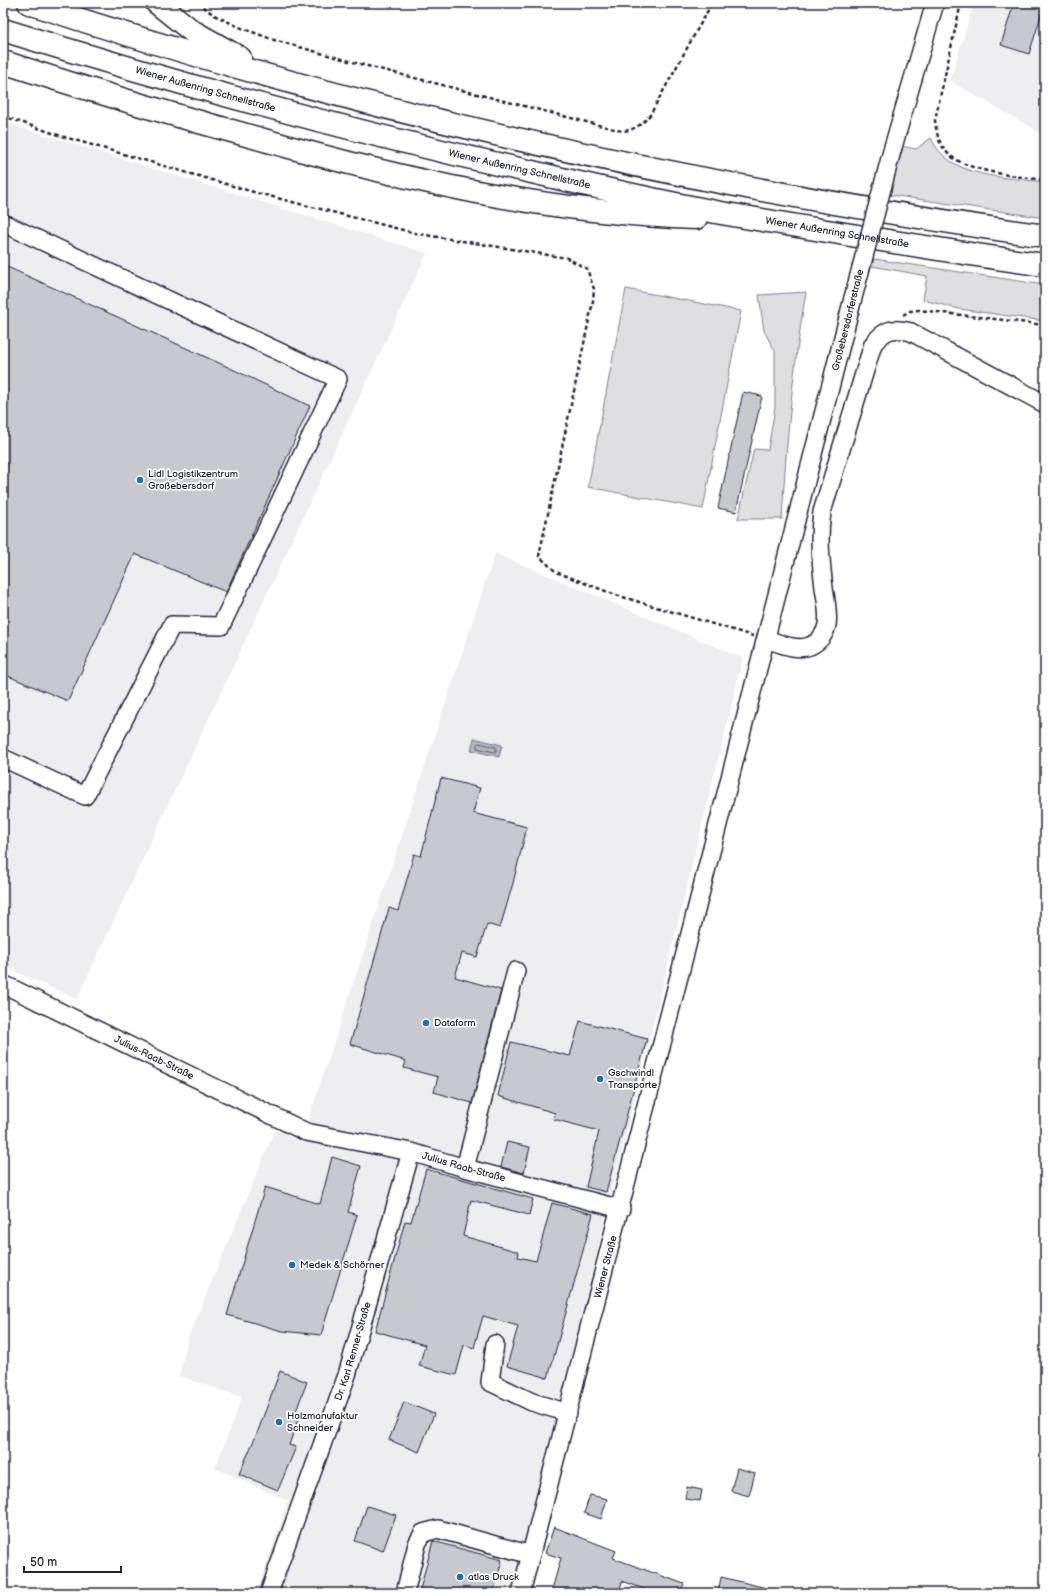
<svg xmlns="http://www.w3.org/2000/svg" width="1048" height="1596" font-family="'Balsamiq Sans',sans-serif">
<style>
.built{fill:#eeeef1}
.green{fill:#dfdfe2;stroke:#80808e}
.water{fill:#b4b4bc;stroke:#7a7a88}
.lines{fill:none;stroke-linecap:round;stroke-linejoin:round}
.shore{stroke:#5c5c6f;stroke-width:1}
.building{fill:#c8c8cf;stroke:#22223b}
.minor-casing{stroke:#22223b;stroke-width:20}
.highway-casing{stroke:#22223b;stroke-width:25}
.path{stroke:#22223b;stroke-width:2.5;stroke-dasharray:4 3;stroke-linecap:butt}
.minor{stroke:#fff;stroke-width:17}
.highway{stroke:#fff;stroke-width:22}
.minor-bridge-casing{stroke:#22223b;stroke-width:20;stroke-linecap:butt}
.minor-bridge{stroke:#fff;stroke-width:17}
.poi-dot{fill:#1f6fb2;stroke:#fff;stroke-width:1.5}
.labels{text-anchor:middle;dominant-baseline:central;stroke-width:3.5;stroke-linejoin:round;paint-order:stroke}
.street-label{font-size:10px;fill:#22223b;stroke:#fff}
.poi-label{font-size:10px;fill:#22223b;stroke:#fff;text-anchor:start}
</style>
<rect width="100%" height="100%" fill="#fff"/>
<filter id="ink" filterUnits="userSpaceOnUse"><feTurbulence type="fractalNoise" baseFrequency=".025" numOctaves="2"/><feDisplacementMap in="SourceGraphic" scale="8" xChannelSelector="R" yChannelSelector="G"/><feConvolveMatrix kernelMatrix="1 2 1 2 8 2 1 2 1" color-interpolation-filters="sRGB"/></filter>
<g filter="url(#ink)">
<g class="built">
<path d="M974,3h71v132l-95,-54z"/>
<path d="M3,122l424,131 -350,746 -74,-33z"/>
<path d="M495,553l248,105 -230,935h-256l31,-92 -73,-33 27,-71 -63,-21 9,-38 87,-208 26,12z"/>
</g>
<g class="green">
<path d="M931,138c18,41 76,39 114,44v36l-155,-23 12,-45 -1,-4 15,3z"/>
<path d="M874,259l171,26v36l-86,-12 -36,-9 4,-24 -55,-10z"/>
<path d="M626,289l115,22 -38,198 -115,-22z"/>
<path d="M806,292c-13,75 -20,151 -24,227h-44l16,-70 14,1 7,-43v-56l-11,-20 -5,-36z"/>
</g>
<path class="water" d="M474,738l28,7 -3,12 -28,-7z"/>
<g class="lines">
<path class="shore" d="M479,743l17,4v4l-2,1 -17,-4v-3z"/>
</g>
<g class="building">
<path d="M1014,3h31l-16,51 -28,-9z"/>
<path d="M3,265l227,103 80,38 -84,186 -91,-38 -67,147 -65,-27z"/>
<path d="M743,392l19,4 -26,116 -18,-4z"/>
<path d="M441,778l39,10 -7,25 54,14 -14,56 -13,45 -13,-4 -10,33 -15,-4 -7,24 46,13 -29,113 -38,-11 4,-15 -34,-9 2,-7 -56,-17 39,-136 9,3 16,-57 7,2z"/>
<path d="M580,1021l67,18 -41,153 -20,-5 13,-56 -46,-12 2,-6 -57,-17 13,-54 59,14z"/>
<path d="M507,1142l23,5 -6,26 -23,-6z"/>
<path d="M332,1157l29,9 -13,46 9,3 -36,120 -39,-4 -55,-16 38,-128 55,17z"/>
<path d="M426,1169l107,30 -4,16 -58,-15 -8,36 56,16 -1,5 18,4 16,-58 41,11 -45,164 -41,-12 11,-40 -35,-10 -9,32 -10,-3 -8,30 -37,-9 6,-21 -50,-14 30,-110 6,1z"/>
<path d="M280,1371l27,11 -11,29 4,3 -11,31 7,2 -18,43 -39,-16 19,-43z"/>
<path d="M404,1402l30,12 -15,38 -30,-12z"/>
<path d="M737,1468l18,5 -6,23 -18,-5z"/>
<path d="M687,1487l15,3 -2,11 -15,-2z"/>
<path d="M590,1495l17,4 -6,20 -17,-6z"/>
<path d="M367,1506l29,9 -13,36 -28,-10z"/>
<path d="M554,1527l62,24 -3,7 71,26 -4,9h-25l-33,-12 -3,12h-68l10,-35 -16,-5z"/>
<path d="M433,1541l69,19 -9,33h-74z"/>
<path d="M721,1577l50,12v4h-53z"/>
</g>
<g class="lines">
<g class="minor-casing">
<g id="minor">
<path d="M893,147l42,-144"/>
<path d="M3,223l335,156 -117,247 -49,-1 -87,171 -82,-38"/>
<path d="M769,640c12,4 28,11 41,6 9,-4 15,-12 17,-21 2,-11 -1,-25 -3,-37 -3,-26 -6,-50 -2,-76l51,-168c12,-15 20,-17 38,-12l134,72"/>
<path id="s1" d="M3,984l303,148 105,20 54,16 156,41"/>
<path d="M465,1168l51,-197"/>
<path d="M495,1344l-5,38 42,20 36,11"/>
<path id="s2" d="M269,1593l78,-218 64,-223"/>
<path d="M405,1593l12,-49 6,-11 15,-4 93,26"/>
<path id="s3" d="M521,1593c112,-431 225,-862 332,-1295"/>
</g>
</g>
<g class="highway-casing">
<g id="highway">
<path d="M29,3c330,109 672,185 1016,233"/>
<path d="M157,3l35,28 48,27"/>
<path id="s4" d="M3,30c174,54 351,102 529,142 63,15 126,29 189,41 36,6 71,12 106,18 73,12 145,24 218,34"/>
<path d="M3,62c86,28 173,54 261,78 141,40 285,73 432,78"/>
</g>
</g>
<g class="path">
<path d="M197,3l19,13 23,11 35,13 86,24 262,67c13,-1 19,-6 28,-16l62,-112"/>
<path d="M961,3l-26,117c1,10 3,21 9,29 16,23 74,27 101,31"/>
<path d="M3,116l58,20 196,57 162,41 148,24 20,11 7,20 -1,12 -54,255 17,16 60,23 137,41"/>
<path d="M903,315l7,-4 9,-1 126,15"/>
</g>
<use href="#minor" class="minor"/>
<use href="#highway" class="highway"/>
<g class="minor-bridge-casing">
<path id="minor-bridge" d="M853,298l40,-151"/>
</g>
<use href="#minor-bridge" class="minor-bridge"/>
</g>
</g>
<g class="poi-dot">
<circle cx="140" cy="480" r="4"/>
<circle cx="426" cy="1023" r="4"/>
<circle cx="600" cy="1079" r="4"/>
<circle cx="292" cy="1265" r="4"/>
<circle cx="279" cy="1422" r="4"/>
<circle cx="460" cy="1577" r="4"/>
</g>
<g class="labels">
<g class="street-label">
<text stroke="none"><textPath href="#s4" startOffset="211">Wiener Außenring Schnellstraße</textPath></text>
<text stroke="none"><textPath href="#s4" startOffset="535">Wiener Außenring Schnellstraße</textPath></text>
<text stroke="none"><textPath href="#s4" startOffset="859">Wiener Außenring Schnellstraße</textPath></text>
<text transform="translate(848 320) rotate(-76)">Großebersdorferstraße</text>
<text stroke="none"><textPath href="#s1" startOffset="168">Julius-Raab-Straße</textPath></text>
<text stroke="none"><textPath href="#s1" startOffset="499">Julius Raab-Straße</textPath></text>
<text stroke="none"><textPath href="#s3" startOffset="337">Wiener Straße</textPath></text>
<text stroke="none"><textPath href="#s2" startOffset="256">Dr. Karl Renner-Straße</textPath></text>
</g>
<g class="poi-label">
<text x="148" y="474">Lidl Logistikzentrum<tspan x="148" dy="12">Großebersdorf</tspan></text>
<text x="434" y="1023">Dataform</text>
<text x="608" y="1073">Gschwindl<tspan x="608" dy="12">Transporte</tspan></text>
<text x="300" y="1265">Medek &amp; Schörner</text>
<text x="287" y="1416">Holzmanufaktur<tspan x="287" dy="12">Schneider</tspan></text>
<text x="468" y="1577">atlas Druck</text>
</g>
</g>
<rect width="1048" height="1596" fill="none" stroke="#fff" stroke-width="16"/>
<rect x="8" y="8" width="1032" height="1580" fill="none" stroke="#22223b" stroke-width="1.5" filter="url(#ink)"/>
<path d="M24 1566v6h97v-6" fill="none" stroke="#22223b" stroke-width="2"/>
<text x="30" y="1566" font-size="12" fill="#22223b" stroke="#ffffff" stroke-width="3" paint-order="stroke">50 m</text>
</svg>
